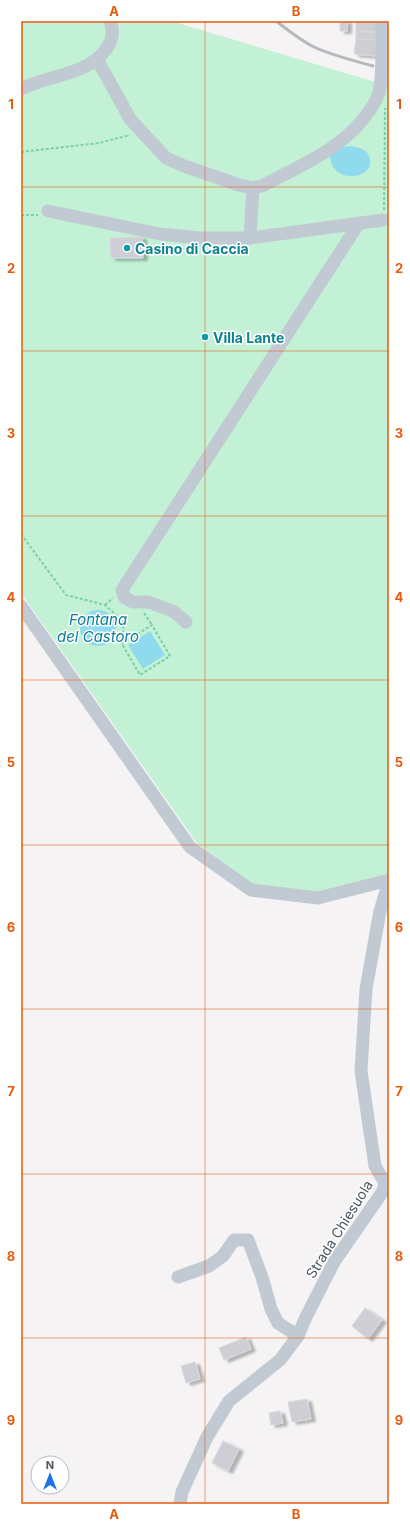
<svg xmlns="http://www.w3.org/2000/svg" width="410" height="1525" font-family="Inter,sans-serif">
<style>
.green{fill:#c3f1d5}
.water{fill:#90daee}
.building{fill:#cdcfd5;stroke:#d7d9de;filter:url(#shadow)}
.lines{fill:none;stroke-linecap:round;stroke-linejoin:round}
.path{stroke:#7ad0a6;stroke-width:2;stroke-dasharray:3 2;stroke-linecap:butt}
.minor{stroke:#c1cad2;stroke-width:13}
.rail{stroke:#b5b8bd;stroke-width:3}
.grid{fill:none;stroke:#e8590c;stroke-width:1;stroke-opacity:0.55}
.culture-dot{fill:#0f9aa8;stroke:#fff;stroke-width:1.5}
.labels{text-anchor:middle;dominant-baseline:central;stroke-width:3;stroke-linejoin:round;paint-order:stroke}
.culture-label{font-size:14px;font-weight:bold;fill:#0d838f;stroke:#fff;text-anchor:start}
.street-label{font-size:14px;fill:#4a5661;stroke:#fff}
.water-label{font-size:15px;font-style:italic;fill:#0c7c9b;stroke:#fff}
.neatline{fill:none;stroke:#e8590c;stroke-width:1.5}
.grid-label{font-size:13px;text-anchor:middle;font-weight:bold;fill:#e8590c}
</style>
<defs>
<filter id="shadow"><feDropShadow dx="4.5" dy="2.5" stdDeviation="1" flood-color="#0004"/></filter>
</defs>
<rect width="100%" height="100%" fill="#f5f3f3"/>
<path class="green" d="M21,21h150l201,60 17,1v787l-2,6 -70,19 -63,-8 -57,-43 -176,-250z"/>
<g class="water">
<path d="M351,146c8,2 17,3 19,13 5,21 -40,26 -40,-4l11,-8z"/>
<circle cx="98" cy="628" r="18"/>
<path d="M150,631l15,24 -22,14 -15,-24z"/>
</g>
<g class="building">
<rect x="340" y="21" width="7" height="10"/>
<rect x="356" y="21" width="22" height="11"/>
<path d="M356,32h22l-1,8 -21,-1z"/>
<path d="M356,39l21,1 -1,16 -22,-2z"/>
<path d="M389,225v31h-1z"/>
<path d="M142,237l1,21h-32l-1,-20z"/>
<path d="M365,1308l17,12 -14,19 -16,-13z"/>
<path d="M246,1337l5,12 -27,11 -5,-12z"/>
<path d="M195,1362l5,17 -14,4 -5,-17z"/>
<path d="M307,1399l4,20 -19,3 -4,-20z"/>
<path d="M280,1411l3,12 -12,2 -2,-12z"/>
<path d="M223,1441l16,8 -11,22 -16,-8z"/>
</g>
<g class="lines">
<g class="path">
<path d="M21,152l78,-9 31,-8"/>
<path d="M384,210l1,-102"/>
<path d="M21,215h17"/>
<path d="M21,534l45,61 39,10 19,17 -2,22 18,31 30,-19 -18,-31 -30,19"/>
<path d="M105,605l8,-7"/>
<path d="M144,613l8,12"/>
</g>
<g class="minor">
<path d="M97,59l33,60 36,39 18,8 55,19 14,3"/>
<path d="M21,89c19,-10 41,-12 61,-21 18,-8 37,-26 28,-47"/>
<path d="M48,211l112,23 41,4h49l3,-50 9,-2c39,-21 83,-38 108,-76 4,-6 9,-14 10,-22 3,-22 2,-45 2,-67"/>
<path d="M250,238l133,-18"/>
<path d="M21,606l169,241 61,43 67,8 71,-18"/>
<path d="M186,622l-13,-11 -25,-9h-15l-9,-5 -2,-7 237,-367"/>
<path d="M178,1277l31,-11 14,-10 11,-16h14l14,37 9,32 7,14 20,13"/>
<path d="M180,1504l2,-12 25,-55 22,-36 51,-41 18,-24 7,-17 29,-57 49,-71 2,-8 -10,-17 -14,-95 5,-82 14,-78 9,-30"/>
</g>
<path class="rail" d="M276,21c12,9 24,19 38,26 19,9 39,13 59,19"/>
</g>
<path class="grid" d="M205,21v1483M21,187h368M21,351h368M21,516h368M21,680h368M21,845h368M21,1009h368M21,1174h368M21,1338h368"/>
<g class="culture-dot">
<circle cx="127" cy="248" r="4"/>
<circle cx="205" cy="337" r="4"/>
</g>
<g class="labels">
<g class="culture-label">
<text x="135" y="248">Casino di Caccia</text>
<text x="213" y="337">Villa Lante</text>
</g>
<g class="street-label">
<text transform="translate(339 1229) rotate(-58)">Strada Chiesuola</text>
</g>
<g class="water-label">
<text x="98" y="619">Fontana<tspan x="98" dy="17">del Castoro</tspan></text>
</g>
</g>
<rect width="410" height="1525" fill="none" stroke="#ffffff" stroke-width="44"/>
<g transform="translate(50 1475)"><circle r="19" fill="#ffffff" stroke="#b7bbc0"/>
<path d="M0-3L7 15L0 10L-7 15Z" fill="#1a73e8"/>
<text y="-6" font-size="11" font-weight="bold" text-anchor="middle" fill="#4a5661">N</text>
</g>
<rect x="22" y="22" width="366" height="1481" class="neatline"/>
<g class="grid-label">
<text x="114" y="16">A</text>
<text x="296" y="16">B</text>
<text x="11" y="109">1</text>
<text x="399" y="109">1</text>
<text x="11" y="273">2</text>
<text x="399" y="273">2</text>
<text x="11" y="438">3</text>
<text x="399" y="438">3</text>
<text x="11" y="602">4</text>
<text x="399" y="602">4</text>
<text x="11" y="767">5</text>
<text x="399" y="767">5</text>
<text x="11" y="932">6</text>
<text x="399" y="932">6</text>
<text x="11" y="1096">7</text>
<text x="399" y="1096">7</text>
<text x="11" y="1261">8</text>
<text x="399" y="1261">8</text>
<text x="11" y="1425">9</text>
<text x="399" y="1425">9</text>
<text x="114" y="1519">A</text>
<text x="296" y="1519">B</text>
</g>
</svg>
